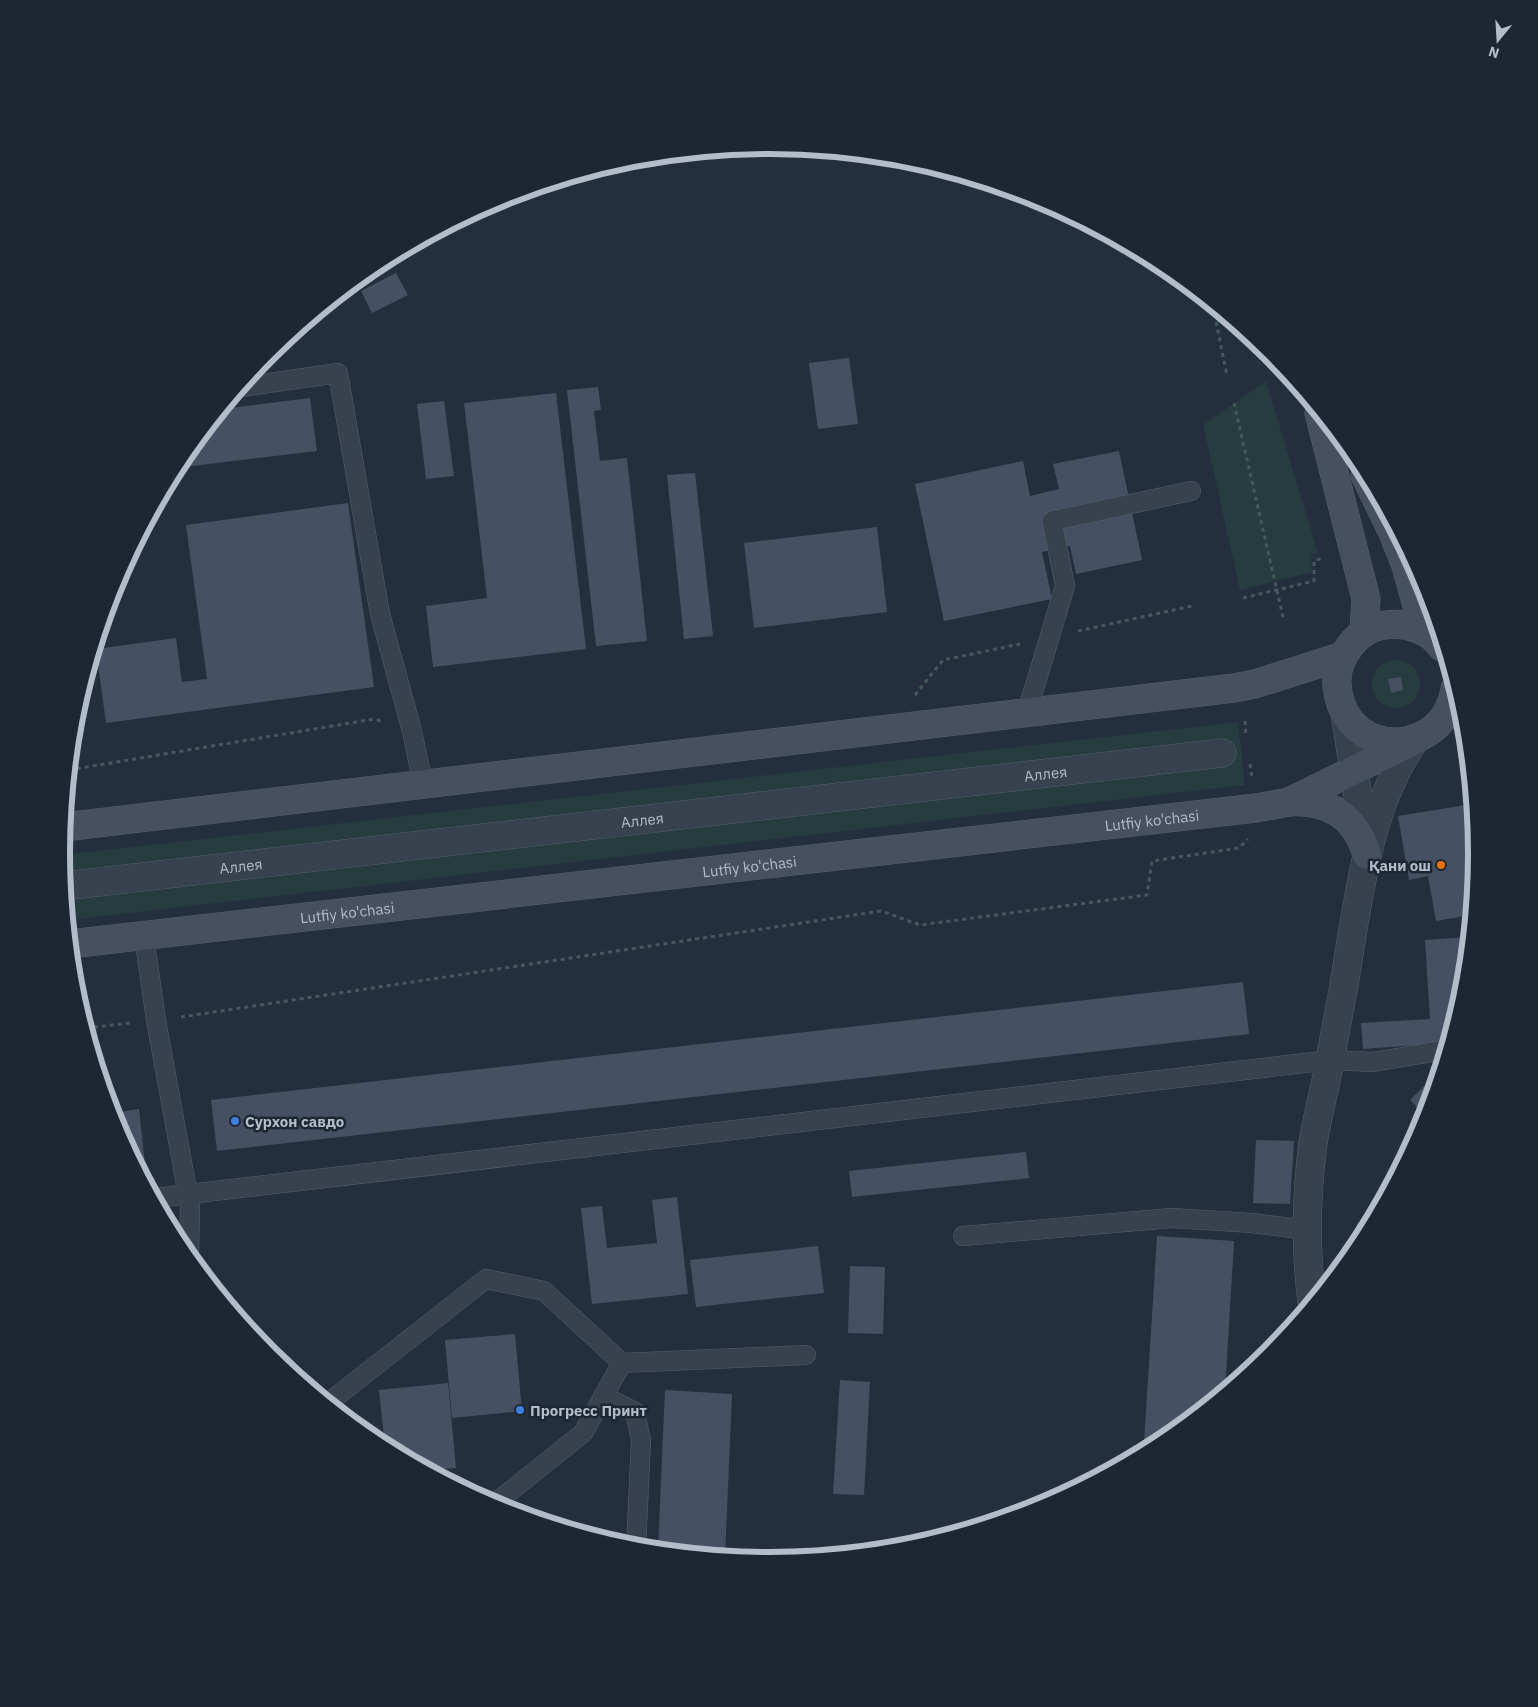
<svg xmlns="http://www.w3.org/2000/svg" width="1538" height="1707" font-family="'IBM Plex Sans',sans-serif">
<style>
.green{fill:#263c3f}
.building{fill:#455162}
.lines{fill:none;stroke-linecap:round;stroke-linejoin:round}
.lane-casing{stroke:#565f6c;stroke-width:20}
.street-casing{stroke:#565f6c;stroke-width:29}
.secondary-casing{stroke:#565f6c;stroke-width:29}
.path{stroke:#44595c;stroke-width:3;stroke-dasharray:4 4;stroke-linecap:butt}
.lane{stroke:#38414e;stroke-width:19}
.street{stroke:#38414e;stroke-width:28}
.secondary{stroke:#465061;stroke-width:28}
.food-dot{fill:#e8710a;stroke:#1d2633;stroke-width:2}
.shop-dot{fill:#3f7fe0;stroke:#1d2633;stroke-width:2}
.labels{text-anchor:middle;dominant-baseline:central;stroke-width:5;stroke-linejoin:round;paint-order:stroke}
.street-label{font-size:15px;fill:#b4bcc9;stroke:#1d2633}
.poi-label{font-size:15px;font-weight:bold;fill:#b4bcc9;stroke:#1d2633;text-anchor:start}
.rim{fill:none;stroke:#b4bcc9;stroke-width:6}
</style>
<rect width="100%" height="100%" fill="#242f3e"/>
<g class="green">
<path d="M1266,381l52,172 -7,2 1,17 -72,18 -37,-165z"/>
<circle cx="1396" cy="684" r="24"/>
<path d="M1238,722l7,63 -1177,135 -7,-65z"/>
</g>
<g class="building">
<path d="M396,273l12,22 -36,18 -11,-22z"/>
<path d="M849,358l9,66 -40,5 -9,-66z"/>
<path d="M598,387l3,23 -7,1 6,50 27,-3 20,183 -51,5 -29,-256z"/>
<path d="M556,393l30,256 -153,18 -7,-61 61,-8 -23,-195z"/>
<path d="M310,398l7,53 -141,17 5,-8 41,-51z"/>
<path d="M444,401l10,75 -28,3 -9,-75z"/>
<path d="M1119,451l23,109 -66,14 -6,-28 -28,6 10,47 -108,22 -29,-137 108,-23 7,35 29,-7 -6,-25z"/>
<path d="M695,473l18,163 -29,3 -17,-164z"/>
<path d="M348,503l26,184 -268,36 -10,-74 80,-11 6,44 25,-3 -21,-154z"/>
<path d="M877,527l10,85 -133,16 -10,-85z"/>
<path d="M1401,677l2,13 -12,3 -3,-14z"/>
<path d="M1472,804l5,50 -6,61 -35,6 -8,-45 -19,4 -11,-64z"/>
<path d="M1468,937l-5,55 -16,51 -84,6 -2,-26 69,-4 -5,-79z"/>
<path d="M1243,982l6,52 -1032,117 -6,-51z"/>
<path d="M1439,1071l-8,27 -6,18 -15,-16z"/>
<path d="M139,1109l6,55 -8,1 -22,-41 -3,-11z"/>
<path d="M1256,1140l38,1 -4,63 -37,-1z"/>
<path d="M1026,1152l3,26 -177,19 -3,-26z"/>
<path d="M677,1197l11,97 -96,10 -11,-96 21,-2 5,42 50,-5 -5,-43z"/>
<path d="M1157,1236l77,5 -9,150 -66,53 -15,-1z"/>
<path d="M1360,1241l-3,6 -5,6 -1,-9z"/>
<path d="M818,1246l6,47 -128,14 -6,-47z"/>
<path d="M850,1266l35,1 -2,67 -35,-1z"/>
<path d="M515,1334l7,77 -70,7 -7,-78z"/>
<path d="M840,1380l30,2 -6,113 -31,-1z"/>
<path d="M448,1383l8,85 -27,2 -44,-23 -6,-57z"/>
<path d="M665,1390l67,4 -7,163 -67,-7z"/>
</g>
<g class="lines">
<g class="lane-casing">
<g id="lane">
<path d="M241,387l97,-14 42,241 32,117 11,53"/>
<path d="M1027,712l38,-126 -13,-65 139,-30"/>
<path d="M144,936l12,84 34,186 -1,51"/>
<path d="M155,1198l1175,-138 43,2 72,-12"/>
<path d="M963,1236l209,-18 80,5 56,7"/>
<path d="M622,1363l184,-8"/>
<path d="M603,1396l32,16 6,28 -5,108"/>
<path d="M328,1403l158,-124 58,12 78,72 -39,70 -90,72"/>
</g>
</g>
<g class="street-casing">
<g id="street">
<path d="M1345,713l21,135"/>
<path id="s1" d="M64,886l1158,-133"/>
<path d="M1312,1302c-7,-53 -6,-106 1,-159 3,-21 9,-42 13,-63 6,-29 11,-59 17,-89 14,-81 23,-183 72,-251"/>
</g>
</g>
<g class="secondary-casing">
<g id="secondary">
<path d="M1319,413l47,186 -2,31"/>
<path d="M1365,475l28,58 13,33 18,66"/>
<path d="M1442,647c-13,-17 -35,-25 -57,-22 -18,2 -30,12 -39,27 -8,12 -11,26 -8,40 11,69 107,65 117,-3"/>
<path d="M1289,802c40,-2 67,14 78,53"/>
<path d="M64,827l1170,-139 21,-4 88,-28"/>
<path id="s2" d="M70,944l1186,-136 33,-6 126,-62"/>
</g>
</g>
<g class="path">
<path d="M1213,306l14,70"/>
<path d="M1234,403l49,214"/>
<path d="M1243,598l71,-17v-20l8,-3"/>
<path d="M1078,631l114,-25"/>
<path d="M915,695l28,-35 77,-16"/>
<path d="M1245,721l1,14"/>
<path d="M1250,764l2,14"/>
<path d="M69,770l305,-51 10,3"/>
<path d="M181,1017l700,-106 39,14 227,-30 5,-34 87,-13 9,-9"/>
<path d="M86,1028l44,-5"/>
</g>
<use href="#lane" class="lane"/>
<use href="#street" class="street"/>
<use href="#secondary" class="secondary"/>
</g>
<circle class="food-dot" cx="1441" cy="865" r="5"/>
<g class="shop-dot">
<circle cx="235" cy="1121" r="5"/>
<circle cx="520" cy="1410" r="5"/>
</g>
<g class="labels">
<g class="street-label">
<text stroke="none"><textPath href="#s1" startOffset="988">Аллея</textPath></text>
<text stroke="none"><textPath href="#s1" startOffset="582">Аллея</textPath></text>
<text stroke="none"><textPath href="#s2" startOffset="1089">Lutfiy ko'chasi</textPath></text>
<text stroke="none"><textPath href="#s1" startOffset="178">Аллея</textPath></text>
<text stroke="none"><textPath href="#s2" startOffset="684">Lutfiy ko'chasi</textPath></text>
<text stroke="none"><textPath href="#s2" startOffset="279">Lutfiy ko'chasi</textPath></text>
</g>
<g class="poi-label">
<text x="1431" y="865" text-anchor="end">Қани ош</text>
<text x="245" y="1121">Сурхон савдо</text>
<text x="530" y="1410">Прогресс Принт</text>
</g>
</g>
<path d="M0 0H1538V1707H0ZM70 853a699 699 0 1 1 1398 0a699 699 0 1 1-1398 0Z" fill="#1d2633" fill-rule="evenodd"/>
<path class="rim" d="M70 853a699 699 0 1 1 1398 0a699 699 0 1 1-1398 0Z"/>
<g transform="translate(1498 40) rotate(198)" stroke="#1d2633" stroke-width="4" paint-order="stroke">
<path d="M0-4L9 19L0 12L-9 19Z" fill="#b4bcc9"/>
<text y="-8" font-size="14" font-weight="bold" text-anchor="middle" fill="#b4bcc9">N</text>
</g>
</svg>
